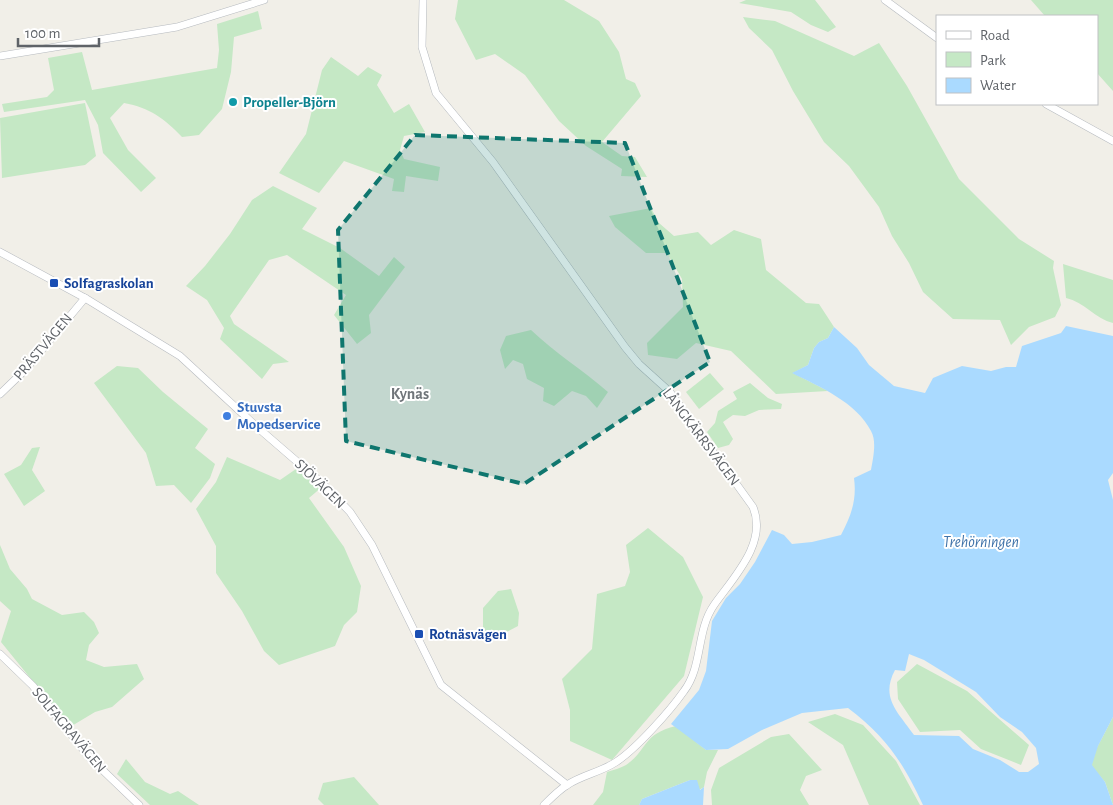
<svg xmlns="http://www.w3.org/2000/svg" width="1113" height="805" font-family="'Alegreya Sans',sans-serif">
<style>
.green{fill:#c5e8c5}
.water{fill:#aadaff;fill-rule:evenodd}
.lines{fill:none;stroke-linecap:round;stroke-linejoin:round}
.secondary-casing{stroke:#b6babf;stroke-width:8}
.secondary{stroke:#fff;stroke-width:7}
.marked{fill:#0f766e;fill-opacity:0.2;stroke:#0f766e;stroke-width:4;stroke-dasharray:10 6;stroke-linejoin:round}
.culture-dot{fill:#0f9aa8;stroke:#fff;stroke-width:2}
.transit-dot{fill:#1a4fb4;stroke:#fff;stroke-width:2}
.shop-dot{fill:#3f7fe0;stroke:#fff;stroke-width:2}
.labels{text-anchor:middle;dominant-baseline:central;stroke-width:4;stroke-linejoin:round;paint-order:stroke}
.culture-label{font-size:15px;font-weight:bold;fill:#0d838f;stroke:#fff;text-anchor:start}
.transit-label{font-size:15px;font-weight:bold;fill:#164399;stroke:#fff;text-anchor:start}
.street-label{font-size:15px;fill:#5f6368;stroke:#fff}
.shop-label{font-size:15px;font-weight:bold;fill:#366cbe;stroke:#fff;text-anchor:start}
.neighbourhood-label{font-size:16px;font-weight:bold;fill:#70757a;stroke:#fff}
.water-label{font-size:16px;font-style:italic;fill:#4174aa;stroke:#fff}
</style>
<rect width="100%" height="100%" fill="#f1efe8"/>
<g class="green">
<path d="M458,0h106l35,21 20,31 7,27 9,4 6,13 -39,46 20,14 13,1 12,20 -26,-1 1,-7 -36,-23 -27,-25 -34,-46 -30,-21 -19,6 -21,-41z"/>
<path d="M746,0h69l21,27 -8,5 -17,-7 -20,-13 -52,-9z"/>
<path d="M1031,0h82v91l-16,-18v-57h-52z"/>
<path d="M258,11l4,18 -28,8 -3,35 -9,37 -23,26 -17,2c-18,-19 -32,-29 -58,-34l-14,15 18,32 28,28 -15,14 -38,-39 -5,-28 -13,-25 -81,12 -2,-8 45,-7 7,-7 -6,-32 34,-6 10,38 125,-22 2,-18 -2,-26z"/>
<path d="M743,17l32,4 79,35 25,-13 28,43 52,93 60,60 35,22 -1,7 8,37 -6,12 -26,10 -18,18 -11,-25 -47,-1 -30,-27 -14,-29 -17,-27 -13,-29 -30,-41 -25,-24 -31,-51 -21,-41 -23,-22z"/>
<path d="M331,57l27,19 10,-9 14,8 -5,10 17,28 15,-9 16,28 -21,4 -4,14 4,9 36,8 -2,14 -32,-5 -2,16 -12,-1 2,-12 -50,-18 -25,32 -40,-20 27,-39 16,-64z"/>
<path d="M85,103l11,53 -11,9 -83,13 -2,-60z"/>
<path d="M273,186l44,22 -15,21 38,19 39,28 15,-19 11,10 -36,48 2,18 -14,11 -23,-29 12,-20 -59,-40 -18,5 -39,56 4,8 55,38 -16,2 -11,15 -42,-40 4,-11 -17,-28 -21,-14 19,-20 25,-32 22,-34z"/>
<path d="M651,208l8,15 15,13 24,-4 13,13 23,-15 27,9 5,31 40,33 13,1 15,23 -6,11 -9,4 -5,6 -6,17 -15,8 35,18 -52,3 -45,-43 -35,-8 -19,16 -29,-4 -1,-12 36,-36 -1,-28 -15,-26h-21l-31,-26 -6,-11z"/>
<path d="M1063,264l50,16v43c-17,-4 -29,-21 -47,-25z"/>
<path d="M531,330c24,23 52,40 77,62l-11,16 -11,-12 -14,-5 -18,15 -11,-5 1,-13 -17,-9 -4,-15 -10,-4 -8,9 -5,-19 6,-14z"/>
<path d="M117,366l21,2 25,24 45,37 -13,19 20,16 -5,14 -19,25 -17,-18 -18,1 -10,-33 -52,-70z"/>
<path d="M710,373l14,16 -25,20 -13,-17z"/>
<path d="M750,383l18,15 14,6 -1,5 -22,1 -14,6 -12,-1 -10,7 10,17 -4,6 -11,3 -11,-16 8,-9 3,-12 19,-12 -4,-7z"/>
<path d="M40,447l-8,23 13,21 -21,15 -20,-32 17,-9 11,-17z"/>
<path d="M227,457l53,23 16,-11 26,18 -13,11 35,49 17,39 -4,26 -13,13 -9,21 -56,19 -15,-14 -22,-40 -26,-38v-27l-20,-37 20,-27z"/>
<path d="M648,528l35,29 20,40 -19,79 -72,84 -42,-19v-31l-8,-31 30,-30 5,-55 28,-8 5,-14 -4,-27z"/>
<path d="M0,545l10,24 17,20 5,10 30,16 22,-3 10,10 5,11 -10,12 -3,15 18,7 33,-3 7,15 -32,28 -17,5 -25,15 -69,-85 10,-31 -11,-10z"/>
<path d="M511,589l8,24 -1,13 -25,13 -10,-9v-22l15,-17z"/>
<path d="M917,664l50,27 62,54 -8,20 -40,-16 -21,-19 -40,2 -22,-33 -1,-17z"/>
<path d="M835,714l28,11 33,36 24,44h-51l-26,-60 -35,-23z"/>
<path d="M1113,717v88l-8,-23 -16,-19z"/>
<path d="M676,726l30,24h12l-11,22 -3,15 -5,3 -9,-10 -48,19 -3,6h-46l10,-13 4,-20c6,-2 14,-4 19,-7 22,-15 16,-31 50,-39z"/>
<path d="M789,734l33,36 -16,6 -6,14 9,15h-97l-1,-15 8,-22 52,-31z"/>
<path d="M126,759l19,23 25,12 8,-3 21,14h-49l-33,-31z"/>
<path d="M354,777l25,28h-55l-6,-6 5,-16z"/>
</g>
<g class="water">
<path d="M1066,326l47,10v137l-5,7 5,20v217l-15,29 -6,19 13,17 8,23h-190c-20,-43 -37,-68 -75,-97l-46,5 -40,17 -34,19 -22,1 -35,-26 28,-34 7,-19 6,-50 14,-23 14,-14 15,-22 17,-32 12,5 8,9 20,-2 29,-7c10,-19 16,-35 13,-57l17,-8c2,-11 6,-29 0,-39 -15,-29 -51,-44 -79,-58l16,-8 6,-17 5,-6 9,-4 6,-11 23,21 12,17 25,21 31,7 8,-15 29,-12 29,5 15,-4h10l6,-21 39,-13zM909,654l15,6 52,32 24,25 22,15 14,16 3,16 -11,8h-9l-19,-12 -27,-11 -14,-13 -45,-1c-16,-23 -34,-37 -19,-65l10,1z"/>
<path d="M690,780h7l3,10 4,-3 -1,18h-64l3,-6z"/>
</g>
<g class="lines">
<g class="secondary-casing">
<g id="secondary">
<path d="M423,0l-1,47 14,46 57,69 132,185 14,17 31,28 83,115c15,36 -20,71 -39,98 -18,26 -11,61 -30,86 -14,20 -48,58 -68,71 -15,10 -34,13 -49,23 -8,5 -16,13 -23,20"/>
<path d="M885,0l52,38"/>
<path d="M0,56l177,-29 87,-27"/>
<path d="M1046,104l67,37"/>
<path d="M0,252l85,46 95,58 77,71 66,57 27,28 22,33 69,140 126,100"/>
<path d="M0,394l25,-24 60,-72"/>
<path d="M0,654l33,32 57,72 49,47"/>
</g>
</g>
<use href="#secondary" class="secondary"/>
</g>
<path class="marked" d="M415,135l210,8 85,219 -186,122 -178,-43 -8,-211z"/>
<circle class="culture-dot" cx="233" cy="102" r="5"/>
<g class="transit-dot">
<rect x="49" y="278" width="10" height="10" rx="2.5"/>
<rect x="414" y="629" width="10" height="10" rx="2.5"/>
</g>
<circle class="shop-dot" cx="227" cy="416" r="5"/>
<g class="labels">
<g class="culture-label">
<text x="243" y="102">Propeller-Björn</text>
</g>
<g class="transit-label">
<text x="64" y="283">Solfagraskolan</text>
<text x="429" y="634">Rotnäsvägen</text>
</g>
<g class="street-label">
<text transform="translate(43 347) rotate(-50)">PRÄSTVÄGEN</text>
<text transform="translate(701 437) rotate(53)">LÅNGKÄRRSVÄGEN</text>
<text transform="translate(320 484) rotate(44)">SJÖVÄGEN</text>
<text transform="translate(69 730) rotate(50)">SOLFAGRAVÄGEN</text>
</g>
<g class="shop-label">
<text x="237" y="407">Stuvsta<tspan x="237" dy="17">Mopedservice</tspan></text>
</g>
<g class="neighbourhood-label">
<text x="410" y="394">Kynäs</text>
</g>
<g class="water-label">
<text x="981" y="542">Trehörningen</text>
</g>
</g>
<rect x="936" y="15" width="162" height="90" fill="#ffffff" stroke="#bfc1c3"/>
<rect x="946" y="31" width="25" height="8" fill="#ffffff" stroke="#bfc1c3"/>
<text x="980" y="40" font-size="15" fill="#5f6368">Road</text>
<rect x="946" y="52" width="25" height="15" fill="#c5e8c5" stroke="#bfc1c3"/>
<text x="980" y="65" font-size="15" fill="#5f6368">Park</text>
<rect x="946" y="78" width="25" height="15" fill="#aadaff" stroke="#bfc1c3"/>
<text x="980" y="90" font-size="15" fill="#5f6368">Water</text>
<path d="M18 38v8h81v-8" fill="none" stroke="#5f6368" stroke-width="2.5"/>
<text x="25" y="38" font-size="15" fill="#5f6368" stroke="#ffffff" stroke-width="4" paint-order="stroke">100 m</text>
</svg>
